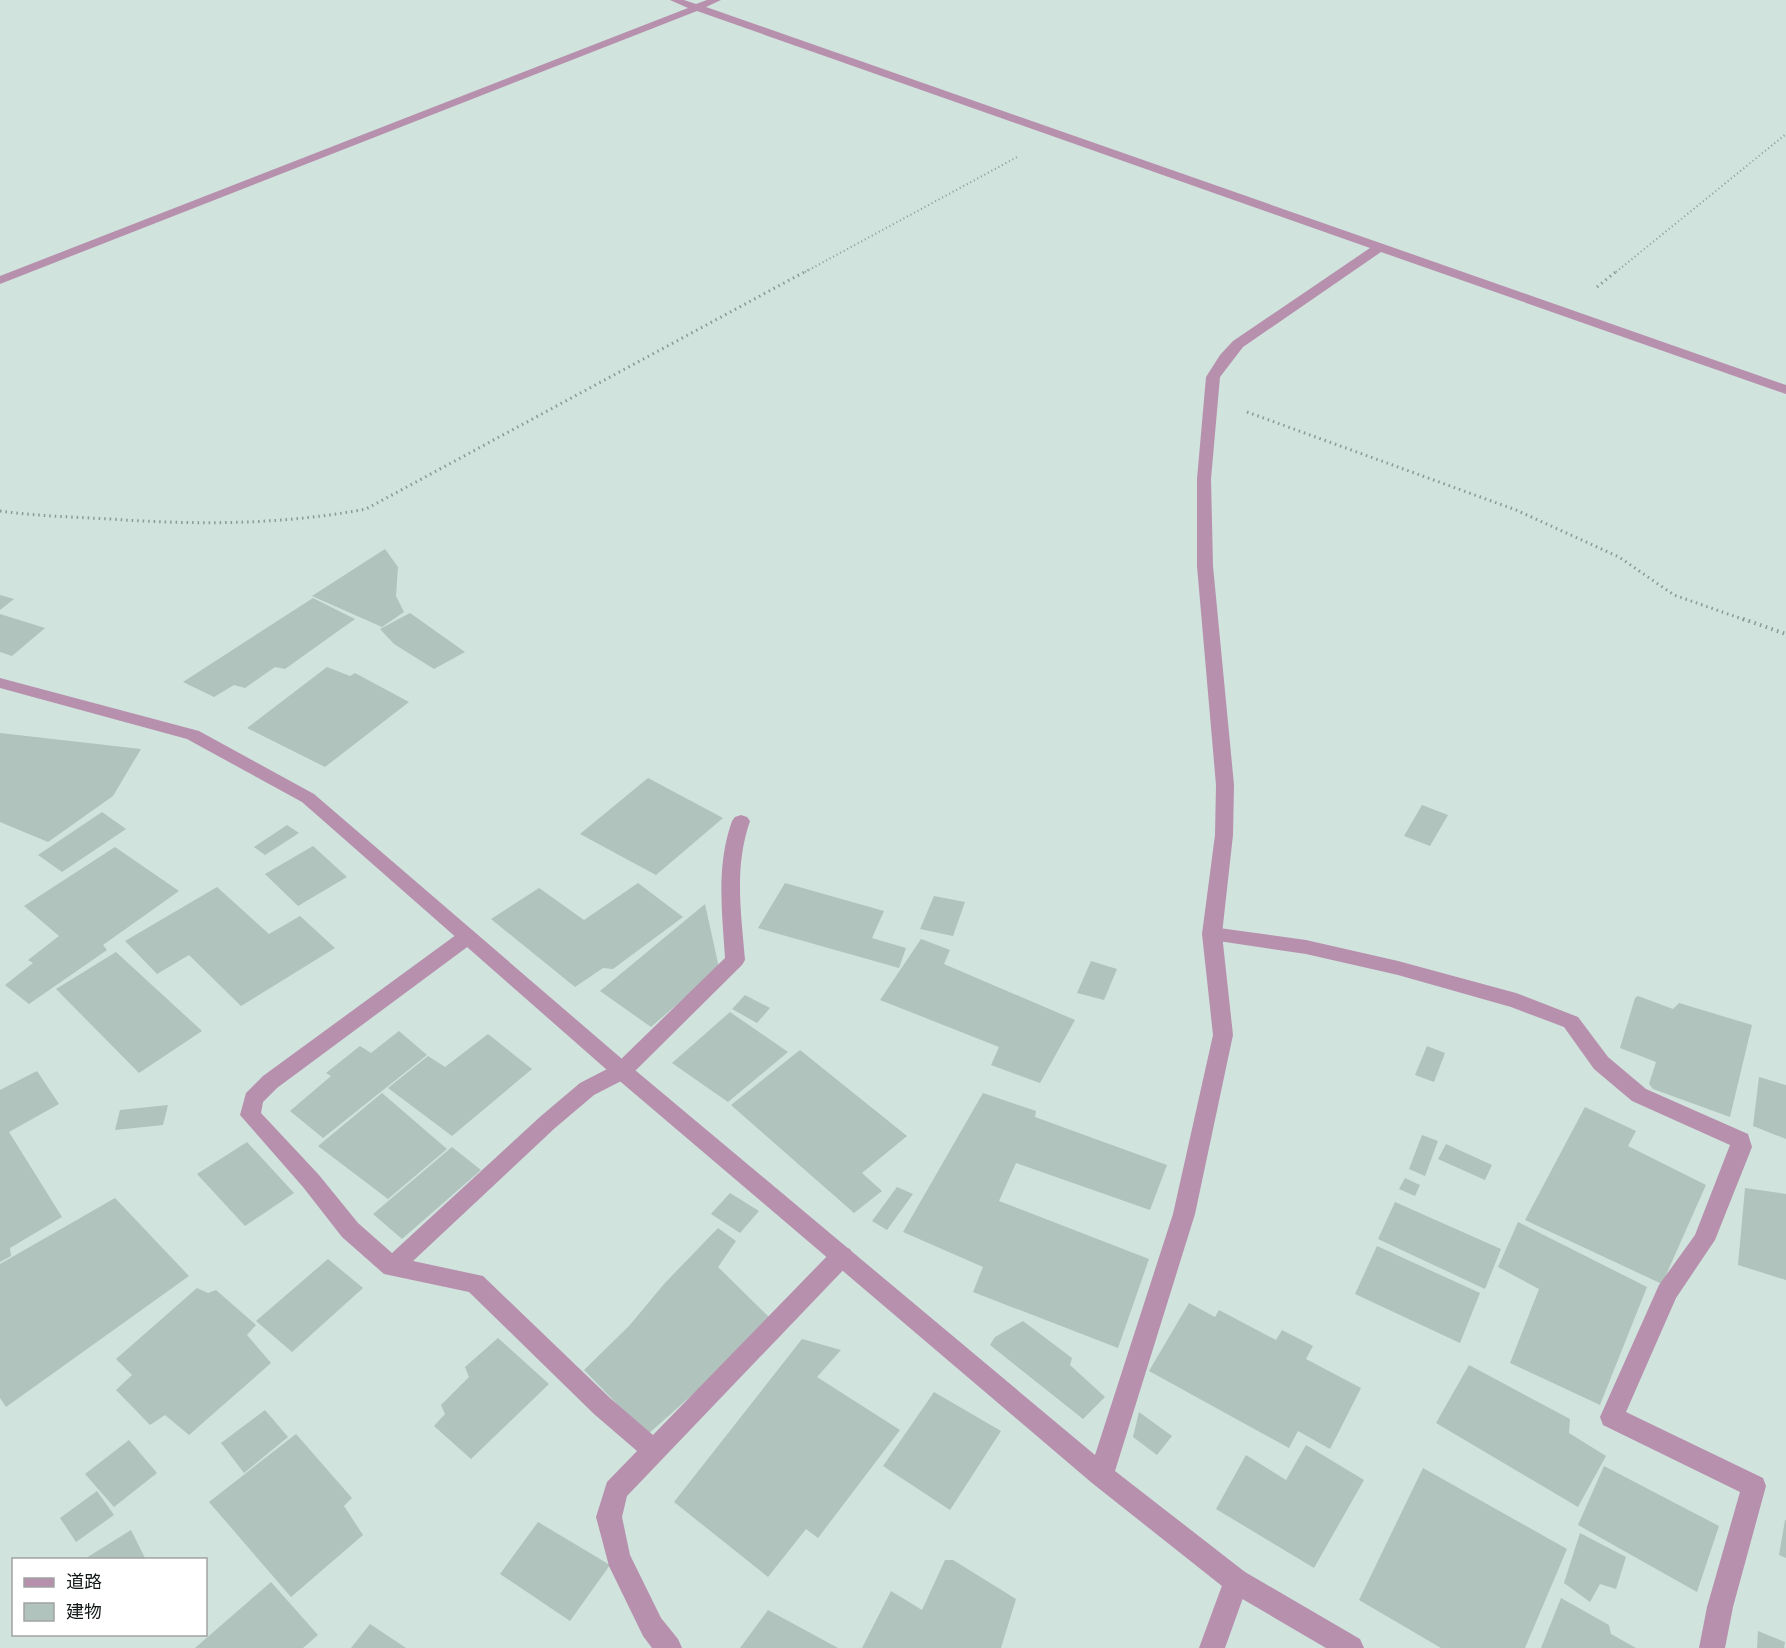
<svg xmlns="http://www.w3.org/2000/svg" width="1786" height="1648" font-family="'Nunito Sans','Noto Sans JP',sans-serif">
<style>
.building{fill:#b0c3bc}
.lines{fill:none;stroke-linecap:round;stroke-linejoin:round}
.path-far2{stroke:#8b9a95;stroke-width:2;stroke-dasharray:1 3;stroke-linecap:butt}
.path-far1{stroke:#8b9a95;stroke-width:3;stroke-dasharray:1.5 4;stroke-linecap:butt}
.path{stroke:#8b9a95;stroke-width:4;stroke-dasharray:1.5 4.5;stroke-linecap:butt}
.lane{fill:#b790ae;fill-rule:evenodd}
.street{fill:#b790ae;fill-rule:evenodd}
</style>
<rect width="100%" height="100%" fill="#d0e3dd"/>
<g class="building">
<path d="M385,549l13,18 -2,29 8,16 -22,15 -70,-31z"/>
<path d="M0,595l14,4 -14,11z"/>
<path d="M313,598l42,21 -70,50 -10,-2 -30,21 -11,-3 -20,12 -31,-15z"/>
<path d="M410,613l55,39 -31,17 -40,-25 -14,-15z"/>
<path d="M0,614l45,14 -33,28 -12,-4z"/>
<path d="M327,667l23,9 5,-3 54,29 -84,65 -78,-39z"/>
<path d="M0,733l141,16 -28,47 -65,46 -48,-20z"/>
<path d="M648,778l75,40 -67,57 -76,-41z"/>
<path d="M1422,805l26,10 -18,31 -26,-10z"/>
<path d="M102,812l24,17 -64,43 -24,-17z"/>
<path d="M287,825l12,8 -34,22 -11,-8z"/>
<path d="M313,846l34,31 -49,29 -33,-32z"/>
<path d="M115,847l64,44 -76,54 4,5 -78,54 -24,-19 28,-22 -5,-3 31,-24 -35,-30z"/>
<path d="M638,883l45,34 -70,52 -10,-1 -28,19 -84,-68 48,-31 45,32z"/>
<path d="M785,883l99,28 -12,27 34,10 -7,20 -141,-40z"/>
<path d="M217,887l52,47 31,-18 35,32 -94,58 -52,-51 -32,19 -32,-33z"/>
<path d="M934,896l31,6 -12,34 -33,-7z"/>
<path d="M705,904l14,64 -68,59 -51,-36z"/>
<path d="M921,939l29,11 -6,14 131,56 -35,63 -49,-18 8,-18 -119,-47z"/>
<path d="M116,952l86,79 -63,42 -83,-84z"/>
<path d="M1091,961l26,8 -13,31 -27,-7z"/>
<path d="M745,995l25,13 -13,15 -25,-14z"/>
<path d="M1638,996l35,13 6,-6 73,22 -22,92 -77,-28 -4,-5 7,-22 -36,-14 15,-50z"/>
<path d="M730,1012l58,40 -60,50 -56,-39z"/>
<path d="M399,1031l28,24 -104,83 -33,-27 41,-35 -5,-3 34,-27 11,7z"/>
<path d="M488,1034l44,35 -80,67 -64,-48 40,-32 17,11z"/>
<path d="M1427,1046l18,7 -11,29 -19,-7z"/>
<path d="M800,1050l107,86 -45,37 20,18 -28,22 -123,-108z"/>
<path d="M37,1071l22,33 -50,28 53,85 -52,31 1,8 -11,6v-172z"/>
<path d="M1759,1077l27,8v54l-33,-13z"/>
<path d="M382,1093l65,56 -59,50 -70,-53z"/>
<path d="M983,1093l53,18 -1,6 132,48 -17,45 -134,-47 -17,38 150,58 -31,89 -145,-56 10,-25 -80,-35z"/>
<path d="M168,1105l-5,20 -48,5 5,-20z"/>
<path d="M1585,1107l51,24 -8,15 78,39 -44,99 -137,-64z"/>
<path d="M1422,1135l16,6 -13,35 -16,-7z"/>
<path d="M247,1142l47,51 -49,33 -48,-52z"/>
<path d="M1446,1144l46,21 -7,15 -47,-21z"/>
<path d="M452,1147l29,23 -79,69 -29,-25z"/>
<path d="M1405,1178l15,7 -5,11 -16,-7z"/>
<path d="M897,1187l16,7 -26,36 -15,-9z"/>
<path d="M1745,1188l41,6v86l-48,-15z"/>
<path d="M730,1193l29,18 -19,22 -29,-19z"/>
<path d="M115,1198l74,78 -183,131 -6,-9v-134z"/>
<path d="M1395,1202l106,47 -16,40 -107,-50z"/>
<path d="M1518,1222l129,65 -47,118 -90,-42 29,-74 -41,-22z"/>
<path d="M718,1228l18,13 -18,26 56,55 -127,113 -63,-65 45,-44 35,-42z"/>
<path d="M1377,1246l103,47 -20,50 -105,-49z"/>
<path d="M328,1259l35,29 -71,64 -36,-31z"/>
<path d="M197,1288l11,5 8,-3 40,35 -9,10 24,28 -82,72 -24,-20 -15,10 -34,-35 16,-15 -16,-16z"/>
<path d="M1189,1303l26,14 4,-7 57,30 6,-10 31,16 -7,13 55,29 -31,61 -32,-18 -9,17 -140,-77z"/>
<path d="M1023,1321l49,37 -2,7 35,32 -22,22 -93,-74 5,-8z"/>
<path d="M498,1338l51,46 -78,75 -37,-33 11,-12 -4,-9 28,-28 -4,-10z"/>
<path d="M802,1339l39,11 -24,27 83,53 -82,108 -12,-9 -38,48 -94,-75z"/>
<path d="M1469,1365l101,54 -1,14 37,23 -28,51 -142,-84z"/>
<path d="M934,1392l67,39 -51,79 -67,-44z"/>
<path d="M265,1410l23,27 -44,36 -23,-30z"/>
<path d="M1139,1412l33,24 -15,19 -24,-18z"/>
<path d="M296,1434l56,64 -8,8 19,29 -72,62 -82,-95z"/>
<path d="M129,1440l28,33 -43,34 -29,-33z"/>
<path d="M1306,1445l58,35 -50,88 -98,-59 30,-54 40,25z"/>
<path d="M1604,1466l115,60 -22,66 -119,-67z"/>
<path d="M1423,1468l144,81 -42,99h-84l-82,-48z"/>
<path d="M97,1491l17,24 -38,27 -16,-24z"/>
<path d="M1785,1520h1v38l-7,-3z"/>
<path d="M538,1522l72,43 -40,56 -70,-47z"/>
<path d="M131,1530l15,30h-63z"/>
<path d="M1580,1533l46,24 -10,32 -16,-5 -10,18 -26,-19z"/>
<path d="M945,1560h8l63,39 -15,49h-139l29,-57 31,19z"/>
<path d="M271,1582l47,53 -15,13h-108z"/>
<path d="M1561,1598l48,27 2,9 25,14h-95z"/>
<path d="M768,1610l70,38h-98z"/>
<path d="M370,1624l36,24h-55z"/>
<path d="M1758,1631l27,11 -1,6h-27z"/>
</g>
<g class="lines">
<g class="path-far2">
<path d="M805,272l214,-116"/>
<path d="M1616,272l170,-138"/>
</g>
<g class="path-far1">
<path d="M1597,287l21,-17"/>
<path d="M1247,412l269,98 103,47 55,38 74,26"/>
<path d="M0,511c36,5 73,6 110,8 86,6 171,6 256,-10l442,-239"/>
</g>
<path class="path" d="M1743,619l43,15"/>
<g class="lane">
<path d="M741,815l6,2 3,4c-16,46 -9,91 -5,139l-3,5 -113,112 -35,18 -39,33 -142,133 70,15 127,122 43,37 181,-186 8,-3 8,3 3,7 -3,7 -223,233 -5,21 8,38 31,63 17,21 4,9h-30l-9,-12 -34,-70 -13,-49 11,-35 30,-31 -43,-37 -125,-122 -85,-18 -42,-37 -39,-50 -63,-72 6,-22 17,-17 197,-144 7,-2 7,2 3,5 -3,5 -197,146 -14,14 -2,11 58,62 39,48 34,30 149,-137 39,-33 35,-18 110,-107c-3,-47 -9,-92 7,-137l3,-4z"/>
<path d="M1212,927l94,13 92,21 118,32 62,24 30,40 38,32 102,45 4,13 -37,93 -39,58 -50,114 137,66 3,8 -33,121 -8,41h-26l8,-41 33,-115 -137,-67 -3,-8 59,-132 36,-50 35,-90 -98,-44 -38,-32 -30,-42 -53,-20 -113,-32 -92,-21 -101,-15 -3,-5 3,-5z"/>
<path d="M1236,1568l9,4 4,9 -24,67h-26l28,-76z"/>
</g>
<path class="street" d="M670,0h14l12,4 11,-4h14l-15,7 1080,378v9l-405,-142 -138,95 -23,30 -9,102 2,87 21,219 -1,50 -11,99 11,101 -38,179 -80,257 130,101 115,67 4,9h-38l-99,-58 -135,-107 -477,-406 -313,-275 -115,-63 -187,-51v-10l199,53 115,63 315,271 466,390 78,-241 40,-179 -11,-101 13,-99 1,-50 -19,-219v-87l9,-102 14,-22 13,-14 137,-93 -673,-237 -697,273v-8l688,-268z"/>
</g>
<rect x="12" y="1558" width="195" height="78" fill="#ffffff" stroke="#a1a3a3" stroke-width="1.5"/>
<rect x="24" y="1578" width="30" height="9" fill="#b790ae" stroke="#a1a3a3" stroke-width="1.5"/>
<text x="66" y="1588" font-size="18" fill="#131a18">道路</text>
<rect x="24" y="1603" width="30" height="18" fill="#b0c3bc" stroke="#a1a3a3" stroke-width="1.5"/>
<text x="66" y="1618" font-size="18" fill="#131a18">建物</text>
</svg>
